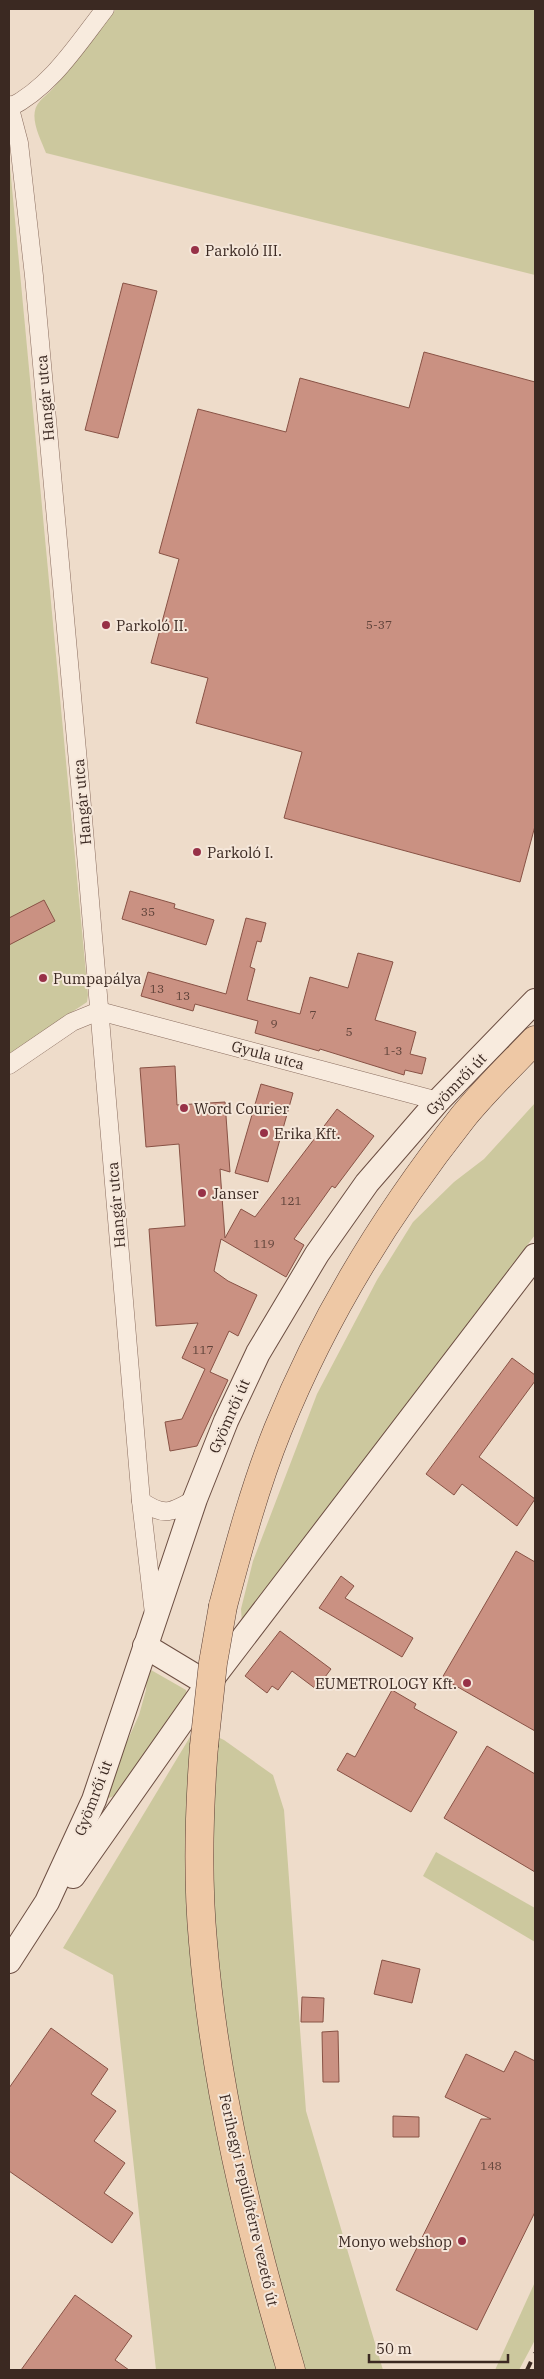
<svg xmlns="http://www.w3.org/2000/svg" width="544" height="2379" font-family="'IBM Plex Serif',serif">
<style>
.green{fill:#ccc89e}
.building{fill:#ca9182;stroke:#885245}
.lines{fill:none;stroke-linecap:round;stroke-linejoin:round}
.street-casing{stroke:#8a6d5f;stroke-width:19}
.secondary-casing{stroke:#6c4e42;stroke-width:26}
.primary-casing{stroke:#583c32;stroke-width:29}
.street{stroke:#f8ebde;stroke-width:18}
.secondary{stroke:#f8ebde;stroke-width:24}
.primary{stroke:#eec8a5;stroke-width:28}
.rail{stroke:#3b2922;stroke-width:4;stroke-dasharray:9 9;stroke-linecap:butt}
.primary-bridge-casing{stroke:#583c32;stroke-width:29;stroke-linecap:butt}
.primary-bridge{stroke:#eec8a5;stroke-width:28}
.poi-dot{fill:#973147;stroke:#f5e7da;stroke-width:2}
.labels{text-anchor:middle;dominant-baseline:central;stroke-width:4;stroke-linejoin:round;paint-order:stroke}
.number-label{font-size:12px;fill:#5f433a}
.poi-label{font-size:15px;fill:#3b2922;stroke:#f5e7da;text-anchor:start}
.street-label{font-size:15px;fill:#3b2922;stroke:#f5e7da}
</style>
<rect width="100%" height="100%" fill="#eedcca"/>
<g class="green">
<path d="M116,9h419v266l-489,-122c-6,-16 -19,-38 -6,-52 7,-8 13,-10 18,-20z"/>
<path d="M9,156l79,839 -1,7 -78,52z"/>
<path d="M535,1103v132l-293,388 -1,-14 12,-48 64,-167 60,-114 36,-58 41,-40 30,-23z"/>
<path d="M151,1670l35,20 1,4 -73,102 -8,3 14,-42 19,-42 7,-25 1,-15z"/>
<path d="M196,1727l28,13 49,35 11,35 22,301 77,259h-227l-43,-395 -50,-27z"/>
<path d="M436,1852l99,56v34l-112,-66z"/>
<path d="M535,2282v58l-16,30h-24z"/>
</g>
<g class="building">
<path d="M123,283l34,8 -39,147 -33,-8z"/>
<path d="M424,352l111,30v444l-15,56 -236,-64 18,-66 -106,-29 12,-45 -57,-15 28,-104 -20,-6 39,-144 88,23 14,-54 109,30z"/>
<path d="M130,891l45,13 -1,4 40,12 -8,25 -84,-26z"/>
<path d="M44,900l11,21 -46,24v-27z"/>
<path d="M246,918l20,5 -5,19 -4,-1 -7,26 5,2 -8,31 53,14 10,-37 38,11 10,-35 35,9 -18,58 41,12 -6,22 16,4 -4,16 -17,-4 -1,5 -84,-26 -1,2 -64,-18 3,-12 -63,-17 -2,7 -52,-15 7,-24 78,22z"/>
<path d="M175,1066l2,39 48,-3 5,70 -10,-3 5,69 16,-29 14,8 82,-108 37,27 -39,52 -3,-2 -38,53 10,6 -18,32 -65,-38 -7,32 14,10 29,14 -19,41 -9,-5 -19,41 18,8 -31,66 -27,5 -5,-29 17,-3 23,-50 -23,-11 16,-35 -42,3 -7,-97 36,-3 -6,-82 -33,3 -6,-79z"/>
<path d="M261,1084l32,9 -25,89 -33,-9z"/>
<path d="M512,1358l23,17v6l-56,76 56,42 -18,27 -55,-42 -8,11 -28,-21z"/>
<path d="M516,1551l19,11v169l-93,-53z"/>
<path d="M341,1576l13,10 -9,12 68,40 -11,19 -83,-49z"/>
<path d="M280,1631l51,38 -15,20 -24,-18 -14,19 -6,-4 -5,7 -22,-17z"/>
<path d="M392,1690l24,14 -2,4 43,24 -46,80 -74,-42 10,-17 8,4z"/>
<path d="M487,1746l48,28v98l-91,-54z"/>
<path d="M382,1960l38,9 -8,34 -38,-9z"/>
<path d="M302,1997l22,1 -1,24h-22z"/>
<path d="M51,2028l57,41 -17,25 25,17 -22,30 31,22 -21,30 29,20 -21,30 -103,-72v-83z"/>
<path d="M338,2031l1,51h-16l-1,-50z"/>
<path d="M515,2051l20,10v151l-58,118 -81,-40 85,-171h10l-46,-22 21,-43 38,18z"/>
<path d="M393,2116l26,1v20h-26z"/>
<path d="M75,2295l57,41 -17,24 14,10h-108z"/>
</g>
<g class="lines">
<g class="street-casing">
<g id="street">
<path d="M9,105l10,38 15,133 47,519 60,706 13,113"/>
<path d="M9,108c42,-21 68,-63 96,-99"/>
<path d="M99,1011l339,90"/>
<path d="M9,1065l63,-43 27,-11"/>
<path d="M141,1501c23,16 30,12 54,-2"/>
</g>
</g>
<g class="secondary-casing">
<g id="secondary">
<path d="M145,1646l63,38"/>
<path d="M73,1876l135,-192 327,-428"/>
<path d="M9,1961l38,-59 47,-102 101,-301 31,-78 32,-68 59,-99 50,-71 71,-82 97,-100"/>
</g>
</g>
<g class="primary-casing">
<g id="primary">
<path d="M223,1606c16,-60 32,-120 55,-177 46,-114 109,-216 185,-312 22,-27 48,-52 72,-77"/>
<path d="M204,1746c-5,65 -7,131 -1,196 12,145 47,289 88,428"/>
</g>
</g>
<use href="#street" class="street"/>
<use href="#secondary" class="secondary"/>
<use href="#primary" class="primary"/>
<path class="rail" d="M527,2370l8,-17"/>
<g class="primary-bridge-casing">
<path id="primary-bridge" d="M204,1746l9,-83 10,-57"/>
</g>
<use href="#primary-bridge" class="primary-bridge"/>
</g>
<g class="poi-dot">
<circle cx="195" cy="250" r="5"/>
<circle cx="106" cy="625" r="5"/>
<circle cx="197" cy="852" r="5"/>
<circle cx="43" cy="978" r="5"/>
<circle cx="184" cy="1108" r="5"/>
<circle cx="264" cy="1133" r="5"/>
<circle cx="202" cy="1193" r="5"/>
<circle cx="467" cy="1683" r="5"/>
<circle cx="462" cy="2241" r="5"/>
</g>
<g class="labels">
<g class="number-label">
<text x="379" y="624">5-37</text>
<text x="148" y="911">35</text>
<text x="157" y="988">13</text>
<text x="183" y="995">13</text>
<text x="313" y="1014">7</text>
<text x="274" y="1023">9</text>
<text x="349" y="1031">5</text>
<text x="393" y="1050">1-3</text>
<text x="291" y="1200">121</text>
<text x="264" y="1243">119</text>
<text x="203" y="1349">117</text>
<text x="491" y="2165">148</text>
</g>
<g class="poi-label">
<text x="205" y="250">Parkoló III.</text>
<text x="116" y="625">Parkoló II.</text>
<text x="207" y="852">Parkoló I.</text>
<text x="53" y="978">Pumpapálya</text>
<text x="194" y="1108">Word Courier</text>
<text x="274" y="1133">Erika Kft.</text>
<text x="212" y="1193">Janser</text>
<text x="457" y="1683" text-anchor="end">EUMETROLOGY Kft.</text>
<text x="452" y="2241" text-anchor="end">Monyo webshop</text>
</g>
<g class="street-label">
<text transform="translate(45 398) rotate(-95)">Hangár utca</text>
<text transform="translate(82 802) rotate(-95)">Hangár utca</text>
<text transform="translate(268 1055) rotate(15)">Gyula utca</text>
<text transform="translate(456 1084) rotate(-46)">Gyömrői út</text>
<text transform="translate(116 1205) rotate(-95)">Hangár utca</text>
<text transform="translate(229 1416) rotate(-66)">Gyömrői út</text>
<text transform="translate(93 1798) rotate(-69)">Gyömrői út</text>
<text transform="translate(249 2200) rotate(77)">Ferihegyi repülőtérre vezető út</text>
</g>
</g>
<rect width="544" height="2379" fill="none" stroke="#3b2922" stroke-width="20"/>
<path d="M369 2354v8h139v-8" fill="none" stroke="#3b2922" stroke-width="2.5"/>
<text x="376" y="2354" font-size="15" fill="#3b2922" stroke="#f5e7da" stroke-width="4" paint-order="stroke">50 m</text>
</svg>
